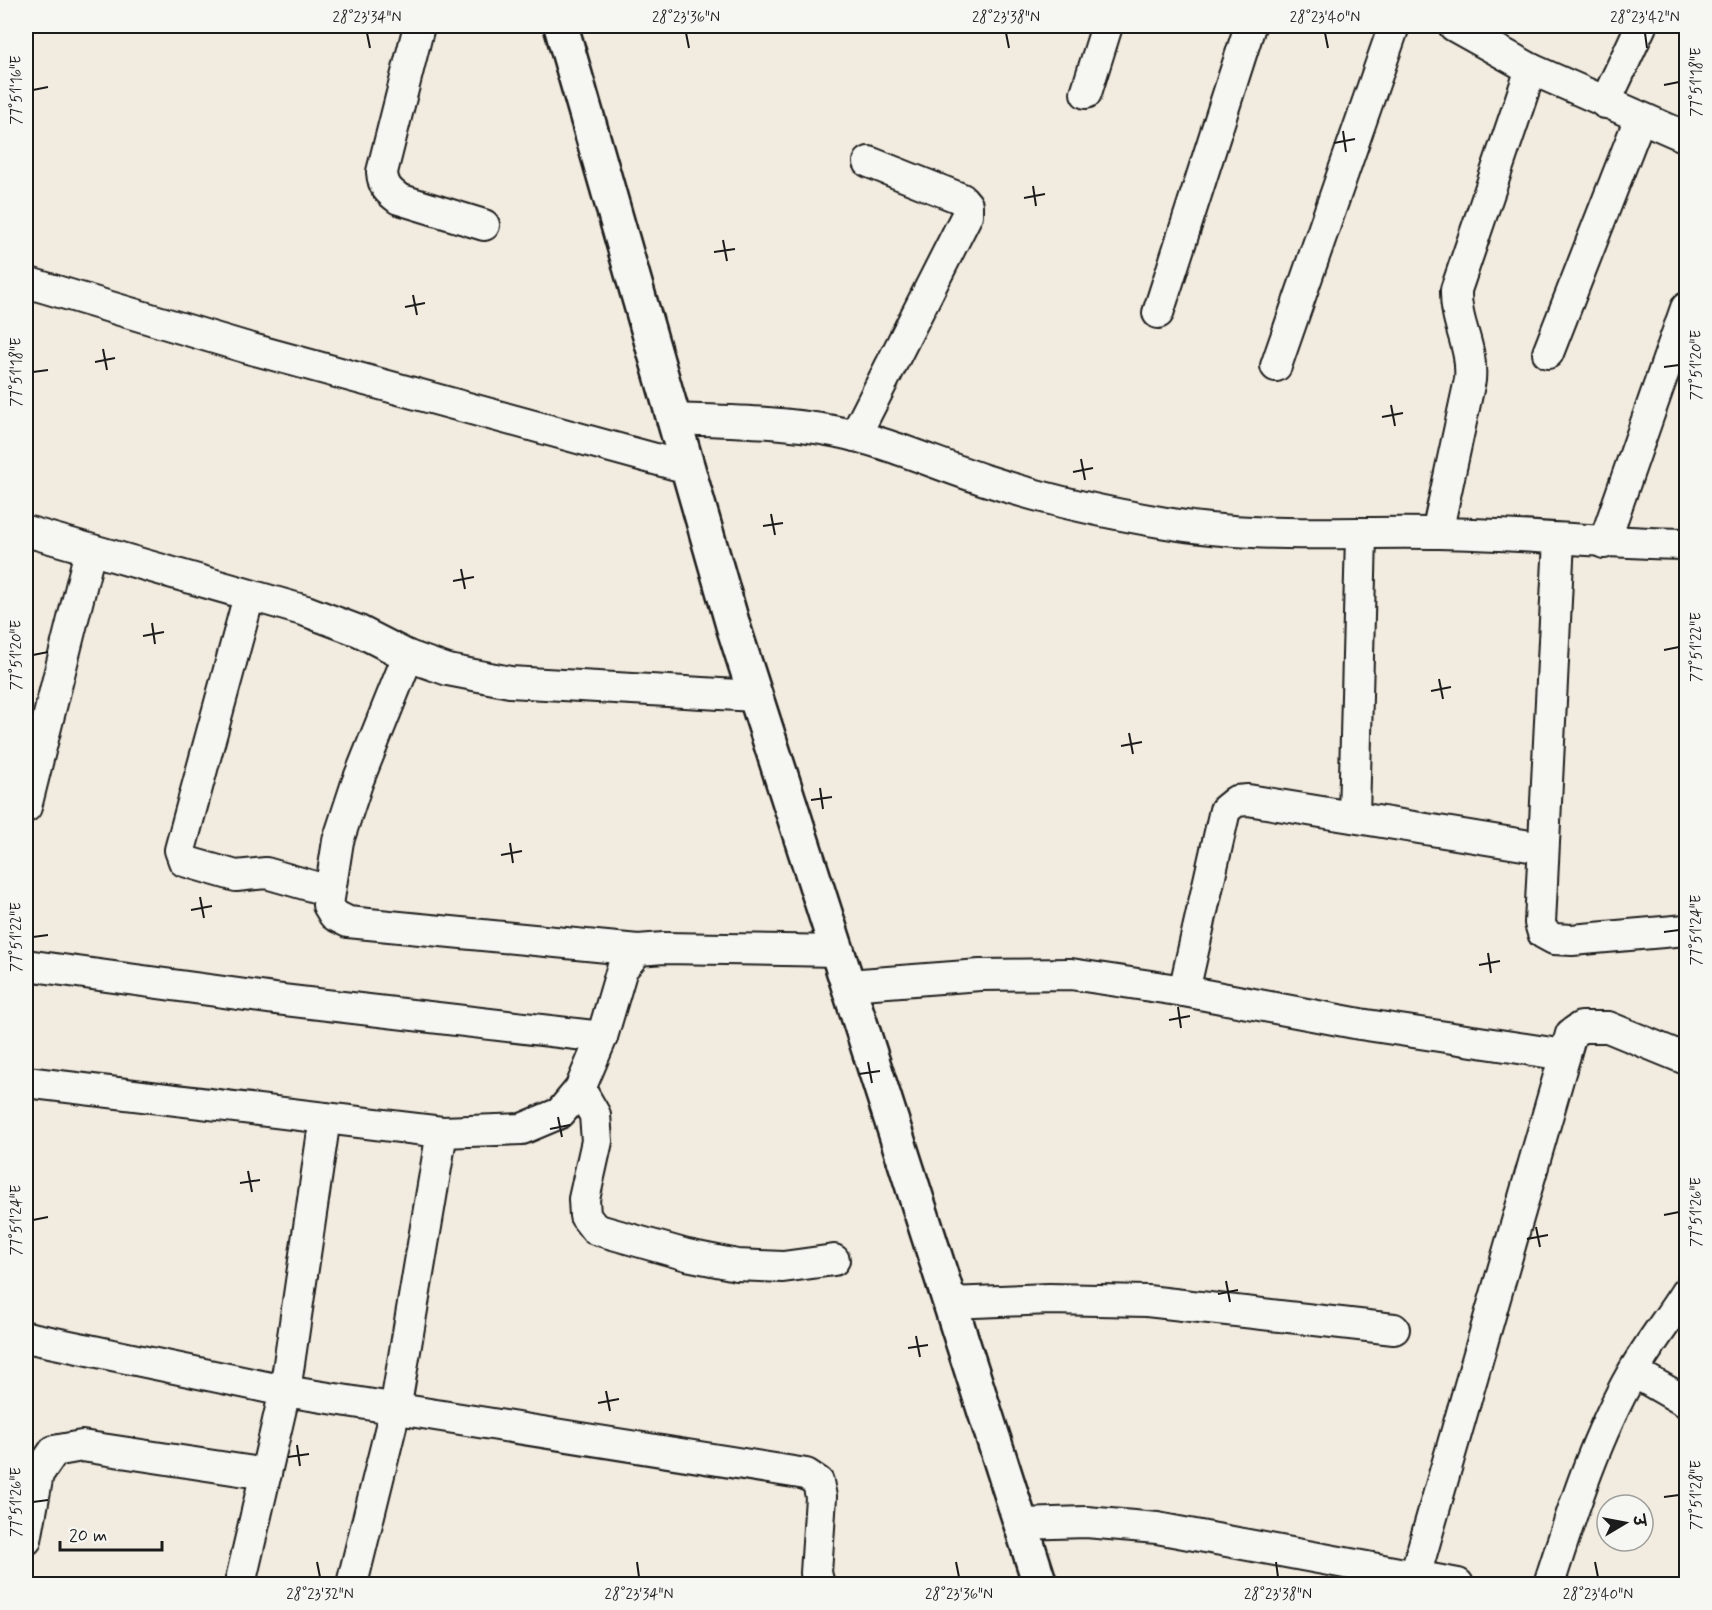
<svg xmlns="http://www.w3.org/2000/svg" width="1712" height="1610" font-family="Mynerve,'Playpen Sans Deva',sans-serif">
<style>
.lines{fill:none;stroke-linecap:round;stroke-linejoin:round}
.street-casing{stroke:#1c1c1c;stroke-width:34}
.primary-casing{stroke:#1c1c1c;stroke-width:38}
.street{stroke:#f6f6f2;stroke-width:30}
.primary{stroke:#f6f6f2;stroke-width:33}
.ticks{fill:none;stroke:#1c1c1c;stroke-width:2}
.neatline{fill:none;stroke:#1c1c1c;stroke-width:2}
.ticks-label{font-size:15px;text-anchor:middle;fill:#1c1c1c}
</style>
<rect width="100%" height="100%" fill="#f2ebdf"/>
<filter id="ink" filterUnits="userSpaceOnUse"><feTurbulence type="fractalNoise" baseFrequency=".0167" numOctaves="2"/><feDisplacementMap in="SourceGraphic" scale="12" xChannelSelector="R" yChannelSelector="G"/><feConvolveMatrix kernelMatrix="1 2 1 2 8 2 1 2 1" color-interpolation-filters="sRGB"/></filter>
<g filter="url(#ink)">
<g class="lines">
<g class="street-casing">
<g id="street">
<path d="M419,26l-37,146c1,14 6,19 17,27l85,26"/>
<path d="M1454,26l77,43 155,68"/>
<path d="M1086,93l21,-67"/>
<path d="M1605,103l36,-77"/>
<path d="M26,282l222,66 440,120"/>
<path d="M1158,313l92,-287"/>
<path d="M1548,353l92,-235"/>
<path d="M1276,366l118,-340"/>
<path d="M674,419c53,2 107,2 159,12 53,10 102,33 152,49 58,19 121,33 181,43 90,16 182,8 273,10 83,1 165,10 247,11"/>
<path d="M855,436l112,-221v-10l-5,-6 -93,-37"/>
<path d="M26,531l280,80 53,20 49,25 40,14 62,12 245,14"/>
<path d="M1437,533l33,-153c3,-35 -15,-55 -14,-90l75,-221"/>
<path d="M1559,540l-19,383 3,10 11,6 18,1 114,-10"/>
<path d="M1604,543l82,-235"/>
<path d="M249,596l-69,254 4,11 52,15 30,-3 63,18"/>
<path d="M408,656l-51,127 -19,58 -10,64 6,10 14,7 290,28"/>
<path d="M26,807l64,-256"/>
<path d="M1354,817l7,-282"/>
<path d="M26,965l249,34 327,38"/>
<path d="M848,985l132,-10 91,-1 113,17 176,33 205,31"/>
<path d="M1184,991l41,-181 11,-9 12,-1 294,48"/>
<path d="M26,1082l416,50 80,-3 38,-16 20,-24 22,-52 20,-68 16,-19 26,-2 175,3"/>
<path d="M580,1089l15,26 2,26 -13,58 1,17 10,13 92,26 50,10 46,2 51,-7"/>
<path d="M950,1303l99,-4 98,2 247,28"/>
<path d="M26,1337l259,54 521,83 12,8 3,15 -5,76 3,11"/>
<path d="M1634,1372l52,30"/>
<path d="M1021,1524l65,-2 71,6 301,56"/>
<path d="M26,1540l12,-66 16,-23 28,-5 184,28"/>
<path d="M1415,1576l156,-542 10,-7h27l78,32"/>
<path d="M240,1584l45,-193 40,-273"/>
<path d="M352,1584l43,-174 47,-278"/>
<path d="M1549,1584c23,-72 46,-146 84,-212 16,-28 36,-53 53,-80"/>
</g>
</g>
<g class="primary-casing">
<path id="primary" d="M561,26l173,603 306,955"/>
</g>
<use href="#street" class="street"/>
<use href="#primary" class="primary"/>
</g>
</g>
<path class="ticks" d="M367,33l3,15M686,33l3,15M1006,33l3,15M1325,33l3,15M1645,33l2,15M1664,85l15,-3M33,90l15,-3M1343,131l3,21M1334,143l21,-4M1033,186l3,20M1024,198l21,-4M723,240l4,21M714,252l21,-3M413,295l4,20M405,307l20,-4M103,349l4,21M95,362l20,-4M1664,367l15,-2M33,372l15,-2M1391,405l4,21M1382,417l21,-4M1081,459l4,21M1073,472l20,-4M771,514l4,21M763,526l20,-3M461,569l4,20M453,581l21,-4M152,623l3,21M143,636l21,-4M1664,650l15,-3M33,655l15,-3M1439,679l4,20M1431,691l20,-4M1129,733l4,21M1121,746l21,-4M820,788l3,21M811,800l21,-3M510,843l3,20M501,855l21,-4M200,897l4,21M191,910l21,-4M1664,932l15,-2M33,937l15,-2M1488,953l3,20M1479,965l21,-4M1178,1007l3,21M1169,1020l21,-4M868,1062l4,21M859,1074l21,-3M558,1117l4,20M550,1129l20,-4M248,1171l4,21M240,1183l20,-3M1664,1215l15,-3M33,1220l15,-3M1536,1227l4,20M1527,1239l21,-4M1226,1281l4,21M1218,1294l20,-4M916,1336l4,21M908,1348l20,-3M606,1391l4,20M598,1403l21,-4M297,1445l3,21M288,1457l21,-3M1664,1497l15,-2M33,1502l15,-2M317,1562l3,15M637,1562l2,15M956,1562l3,15M1276,1562l2,15M1595,1562l3,15"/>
<rect width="1712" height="1610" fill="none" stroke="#f6f6f2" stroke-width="66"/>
<g transform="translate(1625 1523) rotate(80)"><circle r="28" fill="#f6f6f2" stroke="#9f9f9c" stroke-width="1.5"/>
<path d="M0-4.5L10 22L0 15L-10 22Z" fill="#1c1c1c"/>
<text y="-9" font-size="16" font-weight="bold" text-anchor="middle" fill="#1c1c1c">उ</text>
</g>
<path d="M60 1541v9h102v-9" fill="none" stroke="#1c1c1c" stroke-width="3"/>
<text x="69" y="1541" font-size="18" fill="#1c1c1c" stroke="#f6f6f2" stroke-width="4.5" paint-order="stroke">20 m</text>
<rect x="33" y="33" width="1646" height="1544" class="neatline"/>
<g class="ticks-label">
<text x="367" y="22">28°23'34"N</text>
<text x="686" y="22">28°23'36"N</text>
<text x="1006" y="22">28°23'38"N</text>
<text x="1325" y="22">28°23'40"N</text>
<text x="1645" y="22">28°23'42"N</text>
<text transform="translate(1696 82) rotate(-90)" y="5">77°51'18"E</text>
<text transform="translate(16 90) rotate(-90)" y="5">77°51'16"E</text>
<text transform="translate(1696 365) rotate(-90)" y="5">77°51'20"E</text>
<text transform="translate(16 372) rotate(-90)" y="5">77°51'18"E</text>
<text transform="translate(1696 647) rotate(-90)" y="5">77°51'22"E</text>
<text transform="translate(16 655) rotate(-90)" y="5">77°51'20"E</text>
<text transform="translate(1696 930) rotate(-90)" y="5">77°51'24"E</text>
<text transform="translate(16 937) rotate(-90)" y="5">77°51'22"E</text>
<text transform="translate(1696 1212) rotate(-90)" y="5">77°51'26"E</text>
<text transform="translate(16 1220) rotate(-90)" y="5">77°51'24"E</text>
<text transform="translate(1696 1495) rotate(-90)" y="5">77°51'28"E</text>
<text transform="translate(16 1502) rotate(-90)" y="5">77°51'26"E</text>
<text x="320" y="1599">28°23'32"N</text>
<text x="639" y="1599">28°23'34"N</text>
<text x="959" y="1599">28°23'36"N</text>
<text x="1278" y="1599">28°23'38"N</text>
<text x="1598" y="1599">28°23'40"N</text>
</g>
</svg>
